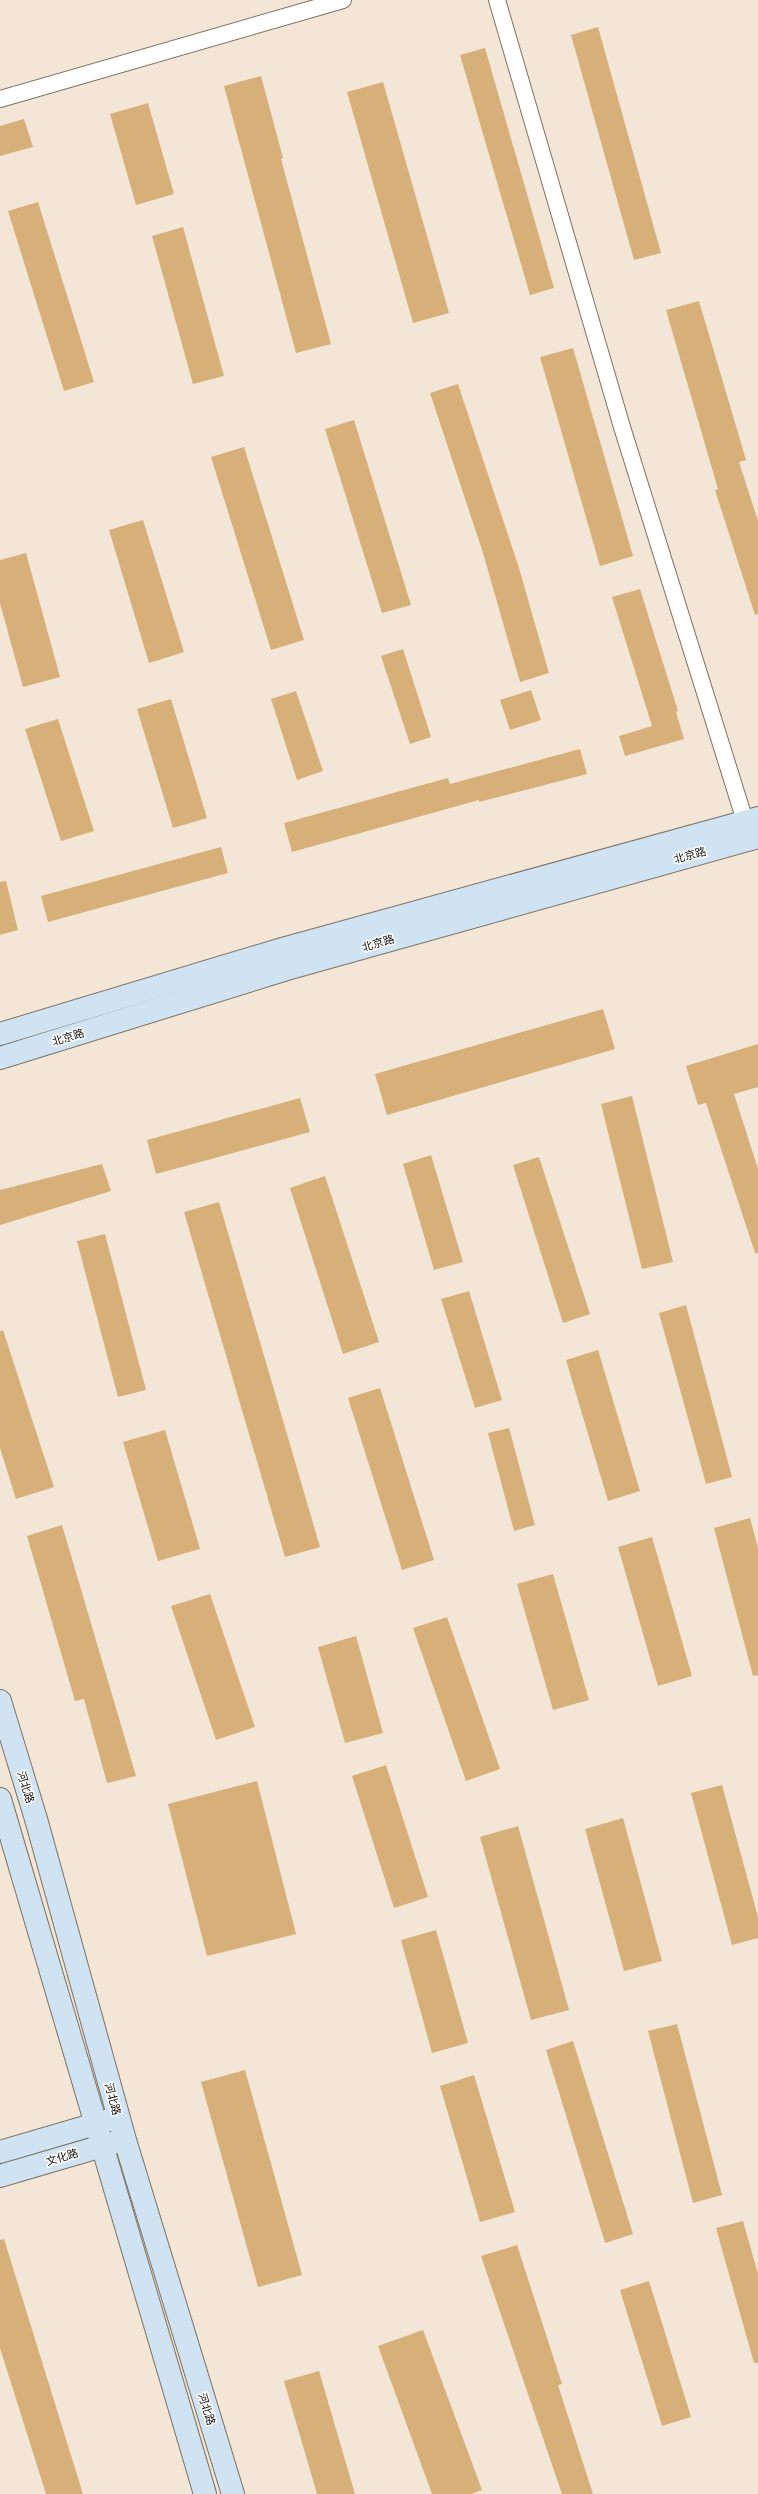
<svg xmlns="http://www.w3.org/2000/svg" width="758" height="2494" font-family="'Public Sans','Noto Sans SC',sans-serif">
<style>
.building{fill:#d7b079}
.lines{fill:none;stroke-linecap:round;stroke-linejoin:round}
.street-casing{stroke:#7c7163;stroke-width:18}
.secondary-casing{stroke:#7c7163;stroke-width:24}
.street{stroke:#fff;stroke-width:16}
.secondary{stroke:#d0e3f2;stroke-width:22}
.labels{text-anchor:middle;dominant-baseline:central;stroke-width:3;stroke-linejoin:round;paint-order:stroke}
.street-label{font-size:11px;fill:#14100b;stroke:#fff}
</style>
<rect width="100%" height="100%" fill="#f3e6d6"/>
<g class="building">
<path d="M598,27l63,226 -27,7 -63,-225z"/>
<path d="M485,48l69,240 -24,7 -70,-240z"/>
<path d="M261,76l22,82 -2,1 50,185 -35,9 -72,-267z"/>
<path d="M383,82l66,231 -36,10 -66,-231z"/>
<path d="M148,103l26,91 -38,11 -26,-91z"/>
<path d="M24,119l9,28 -33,9v-30z"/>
<path d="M38,202l56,180 -30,9 -56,-180z"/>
<path d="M183,227l41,149 -31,8 -41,-148z"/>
<path d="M699,301l47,159 -7,2 19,59v93l-3,1 -40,-125 3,-1 -52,-179z"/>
<path d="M573,348l60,208 -33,10 -60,-209z"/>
<path d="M458,384l61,184 30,105 -29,9 -37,-129 -53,-160z"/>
<path d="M354,420l57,185 -29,8 -57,-184z"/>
<path d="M244,447l60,193 -33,10 -60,-193z"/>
<path d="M143,520l41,132 -35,11 -40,-133z"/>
<path d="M26,553l34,124 -37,10 -23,-84v-43z"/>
<path d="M640,589l38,122 -2,1 8,27 -59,17 -6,-20 33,-10 -40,-129z"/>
<path d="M403,649l28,88 -21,7 -29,-88z"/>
<path d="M531,690l10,30 -31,10 -10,-30z"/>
<path d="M296,691l27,80 -26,9 -26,-81z"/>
<path d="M171,699l36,119 -34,10 -36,-119z"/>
<path d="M58,719l36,112 -33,10 -36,-112z"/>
<path d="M580,749l7,25 -108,28v-2l-187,52 -8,-29 164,-45 2,6z"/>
<path d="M221,847l7,26 -180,49 -7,-26z"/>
<path d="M6,881l12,49 -18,5v-53z"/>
<path d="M603,1009l12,40 -228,66 -12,-41z"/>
<path d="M758,1044v43l-24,7 24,75v84h-3l-49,-150 -8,2 -12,-39z"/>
<path d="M632,1096l41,166 -31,7 -41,-165z"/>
<path d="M300,1098l10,34 -154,42 -9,-34z"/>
<path d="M431,1155l32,107 -29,8 -31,-106z"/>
<path d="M539,1157l51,157 -27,9 -50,-158z"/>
<path d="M102,1164l9,27 -111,34v-35z"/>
<path d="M325,1176l54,166 -36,12 -53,-166z"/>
<path d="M219,1202l101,345 -35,10 -101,-345z"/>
<path d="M105,1234l41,156 -28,7 -41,-156z"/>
<path d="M469,1291l33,109 -27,8 -34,-109z"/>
<path d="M686,1305l46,172 -26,7 -47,-171z"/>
<path d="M3,1330l51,157 -38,12 -16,-51v-117z"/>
<path d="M598,1350l42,141 -32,10 -42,-141z"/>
<path d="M380,1388l54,172 -32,10 -54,-172z"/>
<path d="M509,1428l26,97 -21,6 -26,-98z"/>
<path d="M165,1430l35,119 -42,12 -35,-119z"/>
<path d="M750,1518l8,30v127l-5,1 -39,-148z"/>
<path d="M62,1525l74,251 -29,7 -23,-84 -9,2 -48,-165z"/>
<path d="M652,1537l40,139 -34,10 -40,-139z"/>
<path d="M553,1574l36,126 -36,10 -36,-126z"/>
<path d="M210,1594l45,133 -39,13 -45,-134z"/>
<path d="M447,1617l53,152 -34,12 -53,-153z"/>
<path d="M356,1636l27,97 -38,10 -27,-96z"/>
<path d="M386,1765l42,132 -34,11 -42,-132z"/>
<path d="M257,1781l39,153 -89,22 -39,-152z"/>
<path d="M722,1785l36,132v21l-26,7 -41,-152z"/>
<path d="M623,1818l39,143 -38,10 -39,-142z"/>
<path d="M518,1826l51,184 -38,10 -51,-183z"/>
<path d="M436,1930l32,113 -36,10 -31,-113z"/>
<path d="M677,2024l45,171 -29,8 -45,-172z"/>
<path d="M573,2041l60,193 -28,9 -59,-193z"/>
<path d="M245,2070l57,205 -44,12 -57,-205z"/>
<path d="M474,2075l41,137 -35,10 -40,-136z"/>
<path d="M743,2221l15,53v89h-4l-38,-135z"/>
<path d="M4,2239l79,255h-37l-46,-146v-108z"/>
<path d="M517,2245l45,139 -4,1 35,109h-31l-81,-238z"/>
<path d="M649,2281l42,136 -29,9 -42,-136z"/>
<path d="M423,2330l59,160 -11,4h-39l-54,-148z"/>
<path d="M319,2371l36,123h-38l-33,-113z"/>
</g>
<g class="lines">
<g class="street-casing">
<g id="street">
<path d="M497,0l125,427 123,394"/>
<path d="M0,99l343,-99"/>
</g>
</g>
<g class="secondary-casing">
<g id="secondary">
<path d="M0,1034l282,-85 476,-131"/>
<path d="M0,1058l287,-89 471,-132"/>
<path d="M0,1701l36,118 89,321 108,354"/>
<path d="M0,1799l205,695"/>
<path d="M0,2152l109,-32"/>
<path d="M0,2176l116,-34"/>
</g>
</g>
<use href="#street" class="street"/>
<use href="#secondary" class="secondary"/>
</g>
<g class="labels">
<g class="street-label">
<text transform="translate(690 855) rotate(-15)">北京路</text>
<text transform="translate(378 943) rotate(-16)">北京路</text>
<text transform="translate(68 1037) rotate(-17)">北京路</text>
<text transform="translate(26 1787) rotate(73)">河北路</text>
<text transform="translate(113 2099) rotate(75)">河北路</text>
<text transform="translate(62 2157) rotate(-17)">文化路</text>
<text transform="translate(207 2409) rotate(73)">河北路</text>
</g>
</g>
</svg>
